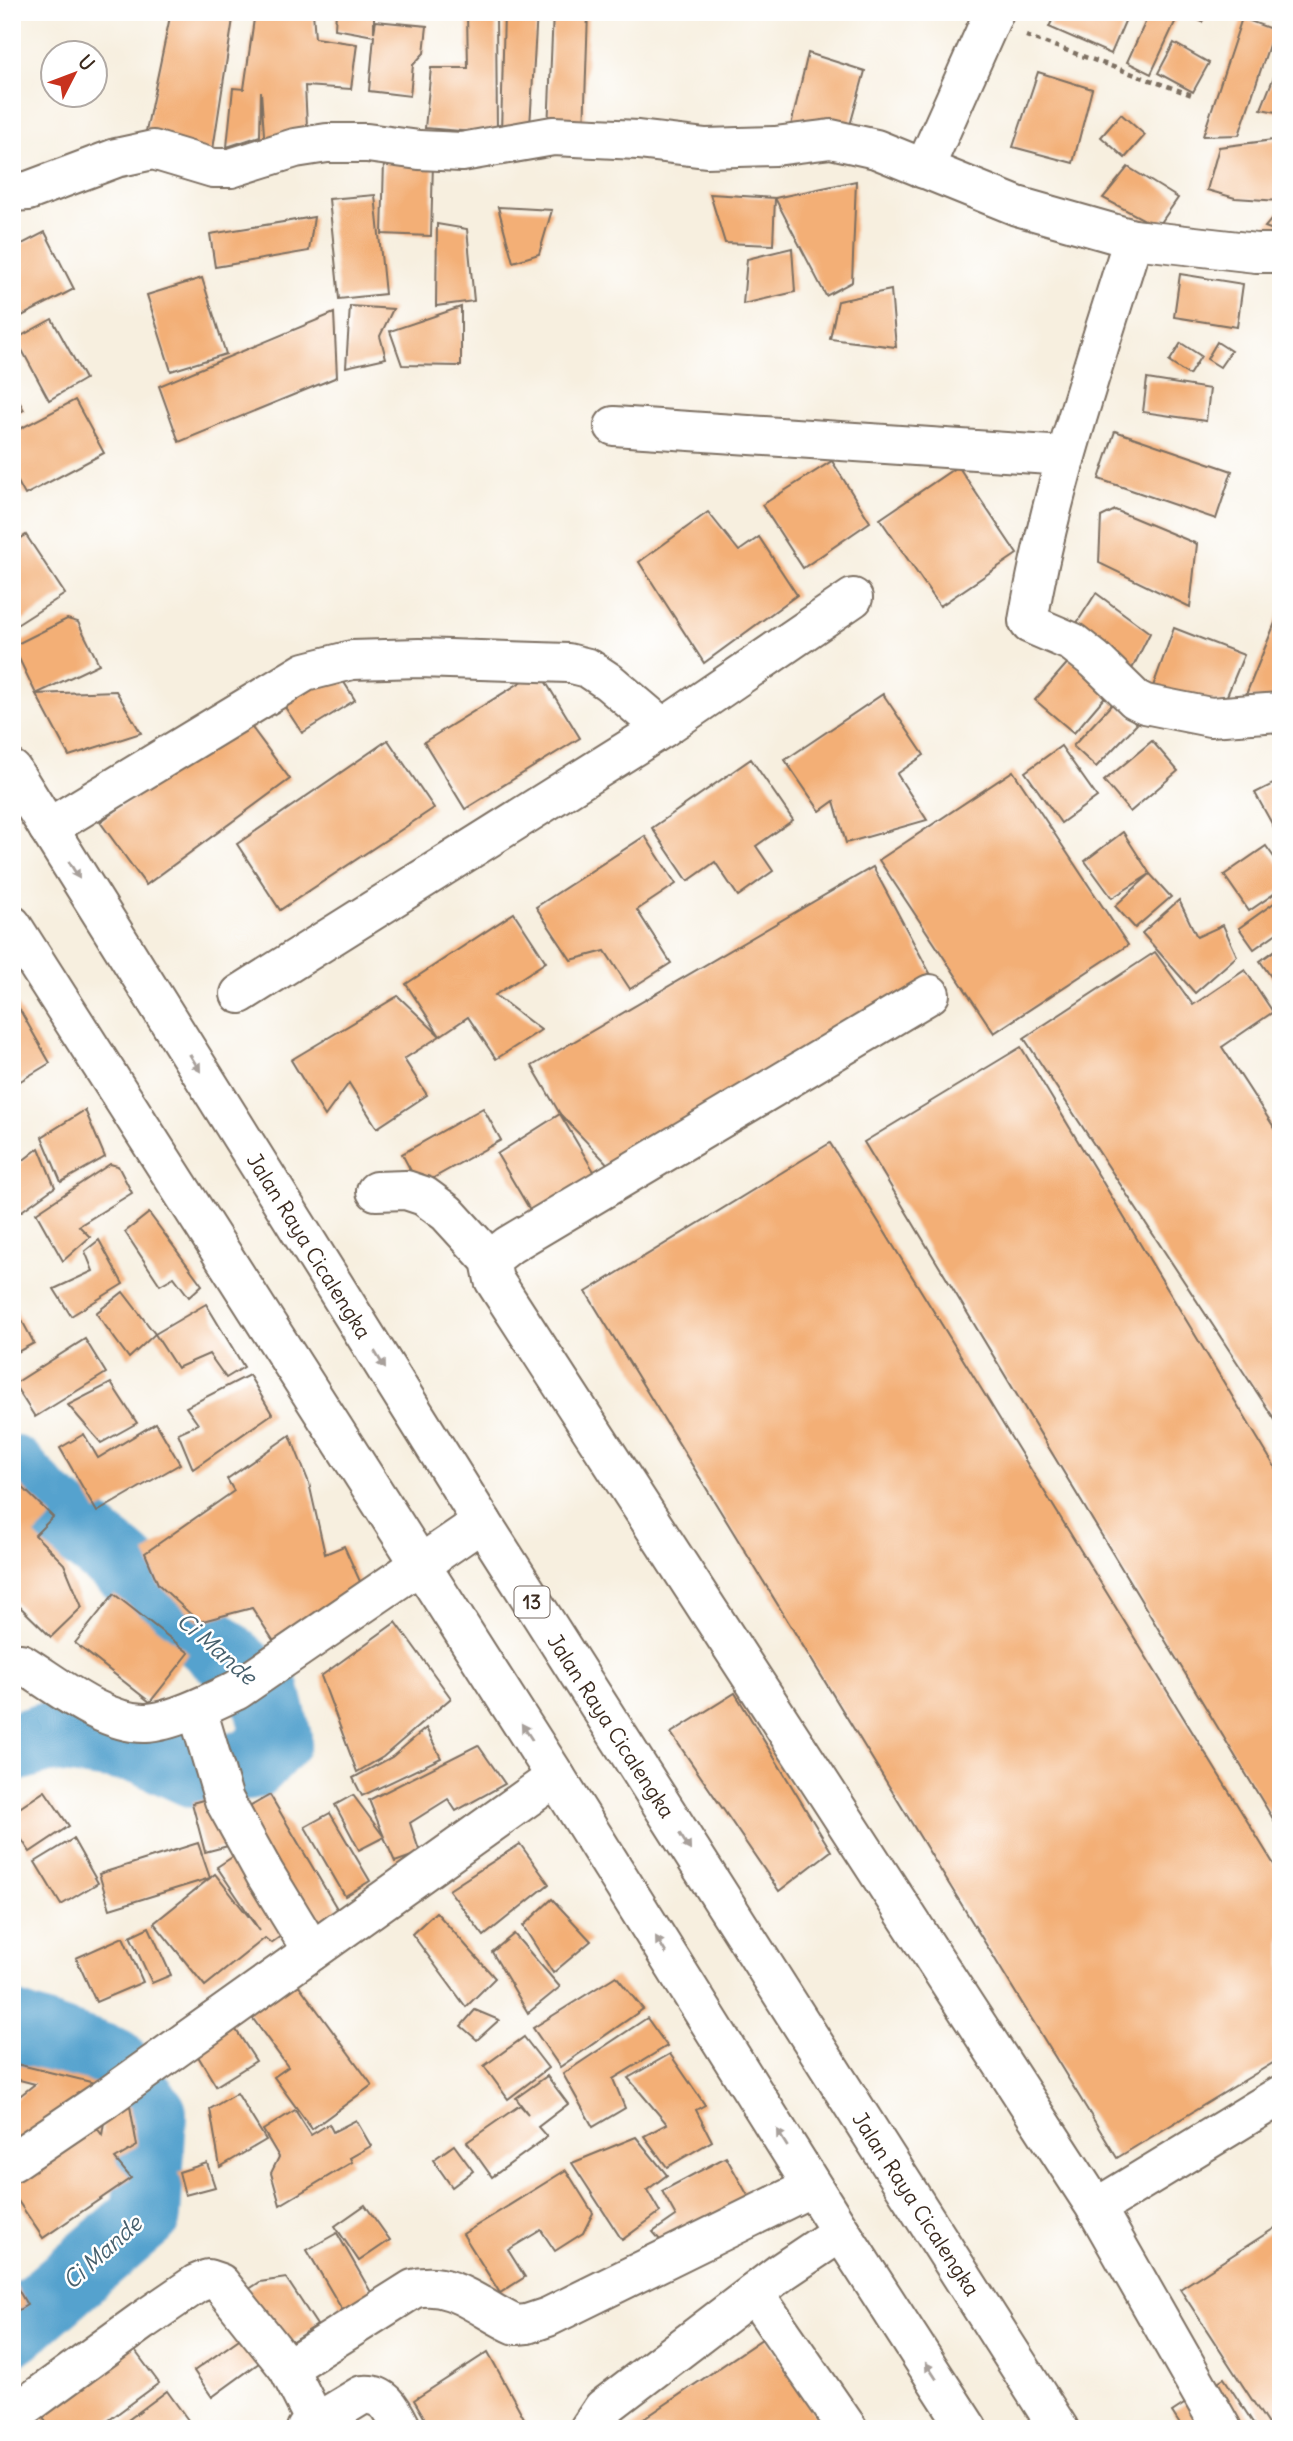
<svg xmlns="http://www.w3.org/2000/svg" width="1293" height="2441" font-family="Delius,sans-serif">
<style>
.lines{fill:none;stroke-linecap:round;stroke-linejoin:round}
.river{stroke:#55a2ce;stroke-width:70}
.building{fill:#f3af76}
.minor-casing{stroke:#7d6f62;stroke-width:42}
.highway-casing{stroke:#7d6f62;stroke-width:42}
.path{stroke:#7d6f62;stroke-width:4.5;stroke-dasharray:5 5;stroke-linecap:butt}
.minor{stroke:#fff;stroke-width:38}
.highway{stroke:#fff;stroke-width:38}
.oneway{fill:#a79f9a}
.labels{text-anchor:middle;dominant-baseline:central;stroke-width:5;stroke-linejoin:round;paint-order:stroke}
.shield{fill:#fff;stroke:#766a62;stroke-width:2}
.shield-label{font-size:19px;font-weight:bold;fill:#3b2a1e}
.street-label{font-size:21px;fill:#3b2a1e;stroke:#fff}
.water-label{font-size:23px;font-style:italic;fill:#47606d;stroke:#fff}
</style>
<rect width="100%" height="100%" fill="#fff"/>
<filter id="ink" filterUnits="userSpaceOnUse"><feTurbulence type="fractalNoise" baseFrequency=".0143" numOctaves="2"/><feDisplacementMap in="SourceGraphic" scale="14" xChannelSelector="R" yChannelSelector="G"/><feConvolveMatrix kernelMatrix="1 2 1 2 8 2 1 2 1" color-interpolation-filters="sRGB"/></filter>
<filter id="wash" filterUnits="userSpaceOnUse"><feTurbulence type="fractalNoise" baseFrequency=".00686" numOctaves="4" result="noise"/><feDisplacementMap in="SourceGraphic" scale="28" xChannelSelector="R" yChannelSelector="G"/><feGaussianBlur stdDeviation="1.57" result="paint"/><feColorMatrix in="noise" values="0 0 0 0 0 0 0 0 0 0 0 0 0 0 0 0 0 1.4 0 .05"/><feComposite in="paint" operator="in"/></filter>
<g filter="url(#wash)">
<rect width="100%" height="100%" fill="#f7efdf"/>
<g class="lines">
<g class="river">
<path d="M12,1470l29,32 75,58 149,130 12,48 -24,26 -59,9 -52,-24 -94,-12 -36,11"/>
<path d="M12,2027l101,35 39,52 -6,101 -134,116"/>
</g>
</g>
<g id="blocks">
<g class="building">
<path d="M171,12h35l27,7 -21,137 -67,-20z"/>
<path d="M255,12h58l2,26 42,6 -6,45 -46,-3 3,60 -43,3 -4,-58 -1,45 -33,11 6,-59 11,1z"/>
<path d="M336,12h38v20l2,-11 51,5 -3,27 -11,12 -3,31 -41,-5 5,-55 -39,-7z"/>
<path d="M467,12h29l1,122 -72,-6 6,-60h37z"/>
<path d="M504,12h33l-7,114 -29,8z"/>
<path d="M553,12h35l-4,120 -36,-2z"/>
<path d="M1056,12h73l-18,42 -62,-27z"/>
<path d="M1150,12h14l13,6 -26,56 -24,-12z"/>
<path d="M1184,12h24l-6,10z"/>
<path d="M1242,18l32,12 -35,105 -36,1z"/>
<path d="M1174,43l35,20 -16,29 -35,-19z"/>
<path d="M808,53l57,18 -16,58 -59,1z"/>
<path d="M1281,59v54l-20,-4z"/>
<path d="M1038,72l54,17 -19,74 -60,-16z"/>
<path d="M1121,114l24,21 -20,23 -24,-21z"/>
<path d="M1281,139l-1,62 -45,-3 -28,-8 12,-43z"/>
<path d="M384,161l49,2 -2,73 -49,-2z"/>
<path d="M1128,167l50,31 -20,29 -55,-29z"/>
<path d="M856,181l-4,101 -26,14 -51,-98z"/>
<path d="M710,194l65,4 -2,47 -48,-2z"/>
<path d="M375,195l10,99 -46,5 -10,-100z"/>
<path d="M498,207l54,3 -13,44 -26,8z"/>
<path d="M1281,208v25l-16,-6z"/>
<path d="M314,217l-5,34 -94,16 -5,-33z"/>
<path d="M437,224l30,5 7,72 -38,5z"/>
<path d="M45,232l29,57 -62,32v-72z"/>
<path d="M792,248l3,44 -52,12 4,-45z"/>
<path d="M1180,274l63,10 -6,43 -63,-10z"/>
<path d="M202,278l24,76 -55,17 -24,-76z"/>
<path d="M891,290l5,57 -66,-8 8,-38z"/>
<path d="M350,306l43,3 -13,27 6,22 -40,9z"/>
<path d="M461,307v59l-59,-1 -12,-34z"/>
<path d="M334,313l3,64 -158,65 -20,-56z"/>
<path d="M52,319l33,60 -36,21 -33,-61z"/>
<path d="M1217,342l14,9 -11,16 -13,-8z"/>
<path d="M1181,343l20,13 -12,19 -20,-13z"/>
<path d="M1147,379l63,10 -4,32 -63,-9z"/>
<path d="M12,389l12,21 -12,6z"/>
<path d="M75,400l29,53 -79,42 -13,-24v-38z"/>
<path d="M1115,431l117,40 -16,48 -117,-40z"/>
<path d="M832,461l38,61 -67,46 -41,-63z"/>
<path d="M958,466l59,88 -77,52 -60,-87z"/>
<path d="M1115,510l82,34 -7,63 -91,-44 2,-46z"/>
<path d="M708,512l31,39 20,-14 38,58 -93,68 -65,-101z"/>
<path d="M26,535l39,59 -53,34v-84z"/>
<path d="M1096,593l54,40 -22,44 -55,-48z"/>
<path d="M1281,608v94l-36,-5z"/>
<path d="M67,619l11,3 21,42 -63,30 -23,-48z"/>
<path d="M1174,628l70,27 -20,48 -73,-11z"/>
<path d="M1071,659l38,33 -35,41 -39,-33z"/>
<path d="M337,671l18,29 -53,33 -19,-29z"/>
<path d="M539,671l41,67 -115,71 -41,-67z"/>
<path d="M116,691l25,42 -72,23 -33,-62z"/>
<path d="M883,694l41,61 -27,19 30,46 -81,23 -12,-42 -14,10 -35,-51z"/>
<path d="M1114,702l23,22 -41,43 -23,-21z"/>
<path d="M244,717l46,62 -144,106 -46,-63z"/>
<path d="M388,740l46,68 -154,102 -43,-66z"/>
<path d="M1152,741l26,30 -48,41 -26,-31z"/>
<path d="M1061,746l36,51 -36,26 -36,-51z"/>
<path d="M751,759l42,61 -37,26 17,25 -35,25 -23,-34 -27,19 -36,-53z"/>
<path d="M1013,771l115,174 -134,88 -115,-173z"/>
<path d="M1281,780v60l-26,-47z"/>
<path d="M1123,832l27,42 21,23 -36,31 -20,-22 35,-32 -38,24 -27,-37z"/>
<path d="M645,836l31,48 -39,26 34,53 -41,26 -25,-38 -34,9 -35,-53z"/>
<path d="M1266,846l15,21v22l-32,22 -25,-36z"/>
<path d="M873,867l59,110 -316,196 -56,-59 -28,-48z"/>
<path d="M1281,898v32l-27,19 -15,-21z"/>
<path d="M1179,900l18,37 26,-12 14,31 -42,37 -53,-60z"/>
<path d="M514,913l32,49 -51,33 46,35 -45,29 -28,-42 -28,19 -36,23 23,36 -50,33 -28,-45 -24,33 -34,-56 107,-64 42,40 -34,-52z"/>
<path d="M1281,946v45l-21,-30z"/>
<path d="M1155,952l38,53 52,-35 28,42 -51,35 59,91v291l-257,-391z"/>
<path d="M12,996l38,67 -38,23z"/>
<path d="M1021,1047l260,430v355l-417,-690z"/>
<path d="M483,1108l18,32 -82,46 -17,-32z"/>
<path d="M85,1110l20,47 -44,25 -19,-45z"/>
<path d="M560,1114l39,66 -63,40 -39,-66z"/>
<path d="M830,1143l451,733v182l-164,100 -531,-866z"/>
<path d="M39,1148l16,39 -43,31v-49z"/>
<path d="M110,1164l8,2 14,27 -53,33 11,11 -27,24 -27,-48z"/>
<path d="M149,1213l53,72 -13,12 -15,-20 -14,8 -35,-53z"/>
<path d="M99,1240l24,44 -52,32 -17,-27 39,-18 -8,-20z"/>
<path d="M123,1292l32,42 -26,24 -33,-45z"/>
<path d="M12,1302l22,41 -22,12z"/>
<path d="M206,1304l38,63 -18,11 -17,-24 -32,14 -22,-34z"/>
<path d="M85,1339l21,34 -71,44 -21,-33z"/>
<path d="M249,1375l23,39 -79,55 -15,-36 20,-9 -12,-17z"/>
<path d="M111,1383l26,40 -36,20 -33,-38z"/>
<path d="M156,1423l24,41 -83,48 -37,-64 24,-14 14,24z"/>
<path d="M290,1435l19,48 16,71 19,-8 19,42 -86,58 -25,-38 -53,14 -41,-38 -13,-31 89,-62 -7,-12z"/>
<path d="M12,1477l41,40 -18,18 29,29 18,43 -31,30 -39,-38z"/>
<path d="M114,1594l75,59 -39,49 -75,-59z"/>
<path d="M396,1622l55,76 -68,59 -26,15 -36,-96z"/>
<path d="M735,1693l96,158 -52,40 -108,-158z"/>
<path d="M426,1728l15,30 -79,38 -9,-18 39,-21z"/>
<path d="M478,1745l27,39 -49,27 -8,-12 -38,24 10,30 -25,9 -11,-25 -25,13 -24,-45 18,-10 31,42 -15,-37z"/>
<path d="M45,1791l24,35 -39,26 -18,-27v-12z"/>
<path d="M270,1795l69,117 -32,18 -68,-117z"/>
<path d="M214,1797l14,49 -23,6 -13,-49z"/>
<path d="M330,1813l40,68 -25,15 -40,-69z"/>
<path d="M73,1839l25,44 -37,22 -26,-43z"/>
<path d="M198,1843l12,35 -100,31 -11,-35z"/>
<path d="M520,1844l29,40 -65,52 -35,-46z"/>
<path d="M237,1854l54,75 -20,14 -6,-5 -60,48 -51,-63 61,-49 45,57 -43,-64z"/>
<path d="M552,1899l39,42 -38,32 -30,-47z"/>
<path d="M436,1912l59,66 -29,29 -54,-73z"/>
<path d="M149,1927l22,48 -19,8 -22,-47z"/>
<path d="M514,1934l46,53 -32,26 -36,-61z"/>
<path d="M123,1937l20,45 -47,20 -20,-44z"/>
<path d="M616,1976l27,33 -83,58 -27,-39z"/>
<path d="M295,1980l77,105 -60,44 -38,-52 14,-10 -45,-62z"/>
<path d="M475,2010l24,10 -22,20 -16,-14z"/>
<path d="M647,2018l20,28 -54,33 12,29 -32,19 -30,-53z"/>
<path d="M229,2019l27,42 -40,25 -26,-43z"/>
<path d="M524,2037l24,31 -40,31 -24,-33z"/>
<path d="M670,2054l35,51 -9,5 16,31 -45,26 -23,-31 23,-12 -39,-46z"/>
<path d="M12,2063l87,21 -78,61 -9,-11v-32l23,-18 -23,-6z"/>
<path d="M547,2076l21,28 -30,23 9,10 -55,40 -25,-35 53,-37 8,9 -12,-16z"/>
<path d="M237,2093l29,47 -46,27 -10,-58z"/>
<path d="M130,2106l7,40 -22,13 16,19 -88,60 -31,-46v-17l80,-54 10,14 4,-25z"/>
<path d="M295,2110l16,25 18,-11 4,8 23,-12 15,26 -21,12 2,4 -72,43 -9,-32 8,-16 -16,-27z"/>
<path d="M636,2137l31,38 -20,15 13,22 -38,28 -50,-77z"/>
<path d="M454,2145l19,26 -21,16 -19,-27z"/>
<path d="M726,2157l29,51 -87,41 -15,-17 23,-16 -14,-25z"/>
<path d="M207,2163l8,24 -30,8 -6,-23z"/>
<path d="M566,2170l27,43 -10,20 -28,18 -14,-21 -33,20 17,27 -25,16 -37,-59z"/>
<path d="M365,2205l25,35 -31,21 -24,-35z"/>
<path d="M1281,2224v205h-10l-91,-140z"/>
<path d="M337,2233l39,68 -29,17 -40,-68z"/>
<path d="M286,2278l31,47 -40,26 -37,-56 20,-13z"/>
<path d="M12,2279l15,26 -15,9z"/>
<path d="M252,2330l18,25 -58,42 -18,-26z"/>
<path d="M765,2337l59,92h-195z"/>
<path d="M127,2340l32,43 -62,46h-46l-16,-22z"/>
<path d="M488,2352l42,77h-99l-17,-29z"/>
<path d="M1224,2378l33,51h-74l-11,-17z"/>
<path d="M167,2391l21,29 -11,9h-55l-2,-3z"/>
</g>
</g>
</g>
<g filter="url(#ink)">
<use href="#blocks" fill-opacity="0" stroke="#7d6f62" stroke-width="2"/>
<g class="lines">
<g class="minor-casing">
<g id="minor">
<path d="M924,169l70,-157"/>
<path d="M12,192l16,-1 88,-33 37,-8 60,18h18l64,-20 32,-5h40l52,7 43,2 91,-16 85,4 68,8 69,-2 56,-7 45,10 141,57 116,33 123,14h25"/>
<path d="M1133,239c-39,126 -83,251 -105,382l2,3 42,18 23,18 40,39 10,5 65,13 71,-5"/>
<path d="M614,426l451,30"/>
<path d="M48,828l257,-156 47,-12 67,-2 149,5 20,5 21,14 54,46"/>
<path d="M240,994l423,-266 190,-130"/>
<path d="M376,1191l30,-1 18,6 23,17 43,47 4,20 602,928"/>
<path d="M490,1260l19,-15 421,-251"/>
<path d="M12,1664l9,-1c36,22 82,61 125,60 26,-1 68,-22 91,-33l245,-168"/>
<path d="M197,1709l27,91 41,74 47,77"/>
<path d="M12,2162l93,-63 451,-322"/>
<path d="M754,2293l94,136"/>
<path d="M288,2368l125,-79c38,-11 70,22 103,36l11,-1 21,-7 264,-130"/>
<path d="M17,2412l125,-91 54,-37 12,-5 12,4 68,85 28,55"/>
<path d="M306,2429l56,-34c23,-3 31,16 40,34"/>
<path d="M589,2429l14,-21 177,-135 61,-41"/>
<path d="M1222,2429l-126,-221 185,-113"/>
</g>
</g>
<g class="highway-casing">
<g id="highway">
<path d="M12,770l470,752 577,907"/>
<path d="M12,925l544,852 285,455 127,197"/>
</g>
</g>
<path class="path" d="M1026,36l166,59"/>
<use href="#minor" class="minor"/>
<use href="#highway" class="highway"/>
</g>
<defs><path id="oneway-solid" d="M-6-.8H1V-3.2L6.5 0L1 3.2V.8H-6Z" transform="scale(1.75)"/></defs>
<g class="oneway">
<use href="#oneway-solid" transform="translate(74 870) rotate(58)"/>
<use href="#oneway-solid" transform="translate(195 1063) rotate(58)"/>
<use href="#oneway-solid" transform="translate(380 1360) rotate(58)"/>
<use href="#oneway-solid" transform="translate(527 1732) rotate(-123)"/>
<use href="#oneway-solid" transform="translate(685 1842) rotate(57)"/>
<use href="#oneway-solid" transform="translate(661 1945) rotate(-122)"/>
<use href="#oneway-solid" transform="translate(782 2138) rotate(-122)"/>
<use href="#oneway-solid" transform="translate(931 2371) rotate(-123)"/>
</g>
</g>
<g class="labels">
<rect class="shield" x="514.5" y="1586.5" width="35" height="31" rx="5"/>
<g class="shield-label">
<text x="532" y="1602">13</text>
</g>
<g class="street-label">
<text transform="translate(309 1246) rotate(58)">Jalan Raya Cicalengka</text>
<text transform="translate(611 1726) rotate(57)">Jalan Raya Cicalengka</text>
<text transform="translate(916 2204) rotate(57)">Jalan Raya Cicalengka</text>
</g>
<g class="water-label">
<text transform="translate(217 1648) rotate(41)">Ci Mande</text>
<text transform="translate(102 2252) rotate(-42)">Ci Mande</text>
</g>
</g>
<rect width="1293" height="2441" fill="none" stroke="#fff" stroke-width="42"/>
<g transform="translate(74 74) rotate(48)"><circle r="33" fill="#ffffff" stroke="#b1aaa5" stroke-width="2"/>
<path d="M0-5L12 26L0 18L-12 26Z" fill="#c8321e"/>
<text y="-10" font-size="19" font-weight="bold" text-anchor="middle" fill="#3b2a1e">U</text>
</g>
</svg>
